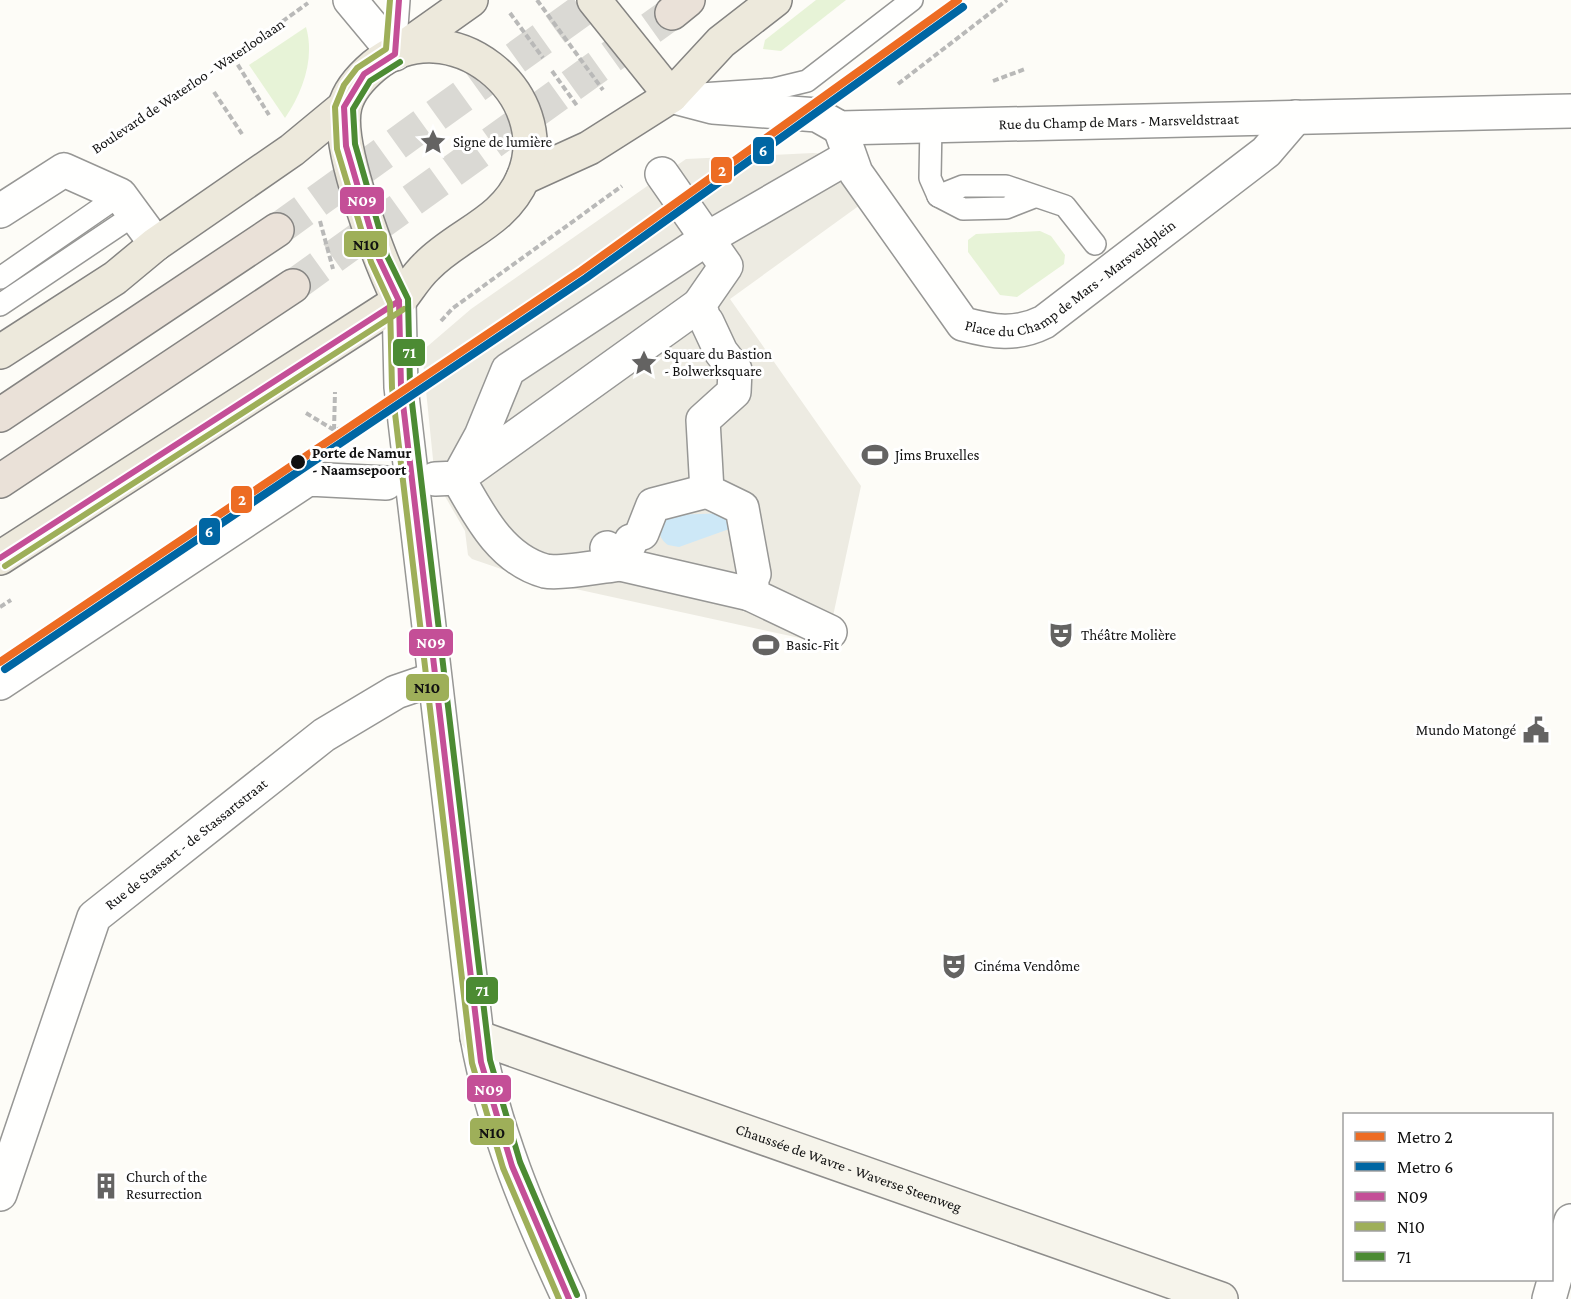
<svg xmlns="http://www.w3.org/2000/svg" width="1571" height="1299" font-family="'Crimson Pro',serif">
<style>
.green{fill:#e7f3d7}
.plaza{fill:#edebe2}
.water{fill:#cde8f7}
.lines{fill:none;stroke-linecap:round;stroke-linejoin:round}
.highway-tunnel{stroke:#dad9d4;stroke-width:33;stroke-dasharray:33 16;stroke-linecap:butt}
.lane-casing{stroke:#979795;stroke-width:24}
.street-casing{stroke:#979795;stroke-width:36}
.secondary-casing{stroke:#8e8d8b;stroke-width:36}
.primary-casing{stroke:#858482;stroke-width:36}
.highway-casing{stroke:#858482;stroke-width:36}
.path{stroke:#b9b9b8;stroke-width:4;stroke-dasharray:6 3;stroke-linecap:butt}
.lane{stroke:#fffffe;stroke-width:21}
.street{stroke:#fffffe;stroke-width:33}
.secondary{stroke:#f6f4eb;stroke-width:33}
.primary{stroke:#ede9dc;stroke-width:33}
.highway{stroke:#eae1d8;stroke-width:33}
.bus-1-casing{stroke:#fff;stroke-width:10}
.bus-2-casing{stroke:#fff;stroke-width:10}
.bus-3-casing{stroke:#fff;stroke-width:10}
.bus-1{stroke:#c44f97;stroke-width:6}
.bus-2{stroke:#9eaf59;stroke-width:6}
.bus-3{stroke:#4c8b33;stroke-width:6}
.metro-1-casing{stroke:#fff;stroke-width:12}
.metro-2-casing{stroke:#fff;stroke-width:12}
.metro-1{stroke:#ed6c23;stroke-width:8}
.metro-2{stroke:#0066a3;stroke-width:8}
.stop-dot{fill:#111;stroke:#fff;stroke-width:2}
.labels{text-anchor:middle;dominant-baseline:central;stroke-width:6;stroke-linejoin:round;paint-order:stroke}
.street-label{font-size:15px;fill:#111;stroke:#fff}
.poi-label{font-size:15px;fill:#111;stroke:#fff;text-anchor:start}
.stop-label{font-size:15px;font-weight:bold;fill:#111;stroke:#fff;text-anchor:start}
.line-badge{stroke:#fff;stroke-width:2}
.badge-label{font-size:16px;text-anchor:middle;font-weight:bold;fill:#fff}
.pale-badge-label{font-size:16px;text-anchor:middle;font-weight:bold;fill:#111}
</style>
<rect width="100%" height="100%" fill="#fdfcf7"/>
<g class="green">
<path d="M816,0h30l-65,51 -18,-2 2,-9z"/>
<path d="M306,27c9,31 -3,65 -21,91l-36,-53z"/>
<path d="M1040,231l11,5 14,19 -1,9 -47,33 -17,-2 -32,-43v-12l8,-6z"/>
</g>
<path class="plaza" d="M813,153l12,1 35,51 -130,94 131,187 -34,158 -297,-65 -58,-20 -4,-4 -3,-24 -30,-52 -13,-128 49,-42 215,-150z"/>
<path class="water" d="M726,513l6,15 -53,19 -11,-2c-11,-8 -9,-15 -3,-26l9,-4z"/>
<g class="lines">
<g class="highway-tunnel">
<path d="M277,230l319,-230"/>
<path d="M293,286l379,-273"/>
</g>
<g class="lane-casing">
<g id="lane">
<path d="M395,54l4,-54"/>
<path d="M701,94l73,-5 33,-8 105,-81"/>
<path d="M931,124l-1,54 8,18 25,13 43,-1 28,-11"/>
<path d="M938,196l25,-10h43l59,20 30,38"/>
<path d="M0,278l120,-83"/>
<path d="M0,305l134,-90"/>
</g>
</g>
<g class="street-casing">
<g id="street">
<path d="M350,0l45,54"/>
<path id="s1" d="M671,96l42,11 104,8 23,13 731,-17"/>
<path id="s2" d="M840,128l16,45 107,151c30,8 53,12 81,-2l222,-170 30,-35"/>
<path d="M662,174l64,92 -27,39 3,7"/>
<path d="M0,211l64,-41 56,25 36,49"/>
<path d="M399,301l2,86 76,650c17,94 52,176 92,262"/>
<path d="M707,322l14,30 14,18 -1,22 -31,28 4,71 35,17 12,66"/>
<path d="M435,479l23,-1 23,-42 27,-66 200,-132 130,-75"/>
<path d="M642,533l11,-28 54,-14"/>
<path d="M631,541l-11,23c-17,2 -60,10 -75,7 -44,-12 -66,-56 -87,-93l241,-173"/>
<path d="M607,548l13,16 130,30"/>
<path d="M752,585l-2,9 80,38"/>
<path d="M0,683l308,-204 78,4"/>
<path id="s3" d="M0,1194l94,-277 230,-182 72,-43 38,-13"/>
<path d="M1549,1299l22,-78"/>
</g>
</g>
<g class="secondary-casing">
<g id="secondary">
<path id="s4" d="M477,1037l744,262"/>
</g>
</g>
<g class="primary-casing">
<g id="primary">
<path d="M594,0l77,96"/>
<path d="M402,49l69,-49"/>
<path d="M523,178l66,-30 82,-52 50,-54 54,-42"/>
<path d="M0,352l115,-74 41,-34 136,-94 52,-43"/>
<path d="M0,558l399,-257c9,-11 17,-25 28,-35 31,-32 77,-43 96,-88 36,-84 -74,-173 -149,-112 -13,11 -25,24 -29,40 -10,40 36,157 54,195"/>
</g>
</g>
<g class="highway-casing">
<g id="highway">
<path d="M672,13l16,-13"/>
<path d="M0,415l277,-185"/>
<path d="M0,481l293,-195"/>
</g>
</g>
<g class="path">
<path d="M537,0l66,90"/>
<path d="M510,13l33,45"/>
<path d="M233,57l36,58"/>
<path d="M552,71l26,36"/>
<path d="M993,81l32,-12"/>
<path d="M898,84l109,-84"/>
<path d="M214,92l28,42"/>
<path d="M104,143l100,-65 104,-75"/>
<path d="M320,221l13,48"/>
<path d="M441,321l12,-13 169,-122"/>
<path d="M306,413l28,17 25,-6 3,-3"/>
<path d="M334,430l1,-38"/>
<path d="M0,607l11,-7"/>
</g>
<use href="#lane" class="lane"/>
<use href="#street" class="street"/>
<use href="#secondary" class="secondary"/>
<use href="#primary" class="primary"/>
<use href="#highway" class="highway"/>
<g class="bus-1-casing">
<g id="bus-1">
<path d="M399,0l-4,54 -31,20 -20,33 2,39 33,113 20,42 2,86 80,675 31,104 57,133"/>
<path d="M0,558l399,-257"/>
</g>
</g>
<g class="bus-2-casing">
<g id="bus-2">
<path d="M390,0l-4,49 -29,19 -13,17 -9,22 2,42 34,113 19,41 2,85 80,675 31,105 56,131"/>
<path d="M5,566l399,-257"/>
</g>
</g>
<g class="bus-3-casing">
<path id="bus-3" d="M400,62l-30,19 -17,28 2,35 32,112 21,43 2,87 80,674 30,102 57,133"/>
</g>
<use href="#bus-1" class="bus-1"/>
<use href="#bus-2" class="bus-2"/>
<use href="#bus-3" class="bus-3"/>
<g class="metro-1-casing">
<path id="metro-1" d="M0,662l581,-391 377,-271"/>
</g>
<g class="metro-2-casing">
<path id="metro-2" d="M5,669l581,-391 377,-271"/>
</g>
<use href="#metro-1" class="metro-1"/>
<use href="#metro-2" class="metro-2"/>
</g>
<defs>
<g id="sight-bare" transform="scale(2.07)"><path d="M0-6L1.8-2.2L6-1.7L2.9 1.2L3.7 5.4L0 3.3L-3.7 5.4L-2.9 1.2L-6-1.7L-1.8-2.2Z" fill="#646362" stroke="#fff" stroke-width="2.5" paint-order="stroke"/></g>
<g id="stadium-bare" transform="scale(2.07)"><path d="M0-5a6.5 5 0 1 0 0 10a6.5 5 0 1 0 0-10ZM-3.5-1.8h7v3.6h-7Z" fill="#646362" stroke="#fff" stroke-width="2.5" paint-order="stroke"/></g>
<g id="theatre-bare" transform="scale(2.07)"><path d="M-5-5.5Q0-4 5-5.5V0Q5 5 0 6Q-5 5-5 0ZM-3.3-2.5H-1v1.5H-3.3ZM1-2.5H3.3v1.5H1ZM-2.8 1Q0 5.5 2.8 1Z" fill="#646362" stroke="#fff" stroke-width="2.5" paint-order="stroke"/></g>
<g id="civic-bare" transform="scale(2.07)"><path d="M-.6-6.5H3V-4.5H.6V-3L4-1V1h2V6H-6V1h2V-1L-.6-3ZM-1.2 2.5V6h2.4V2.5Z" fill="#646362" stroke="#fff" stroke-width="2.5" paint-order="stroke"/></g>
<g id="building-bare" transform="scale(2.07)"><path d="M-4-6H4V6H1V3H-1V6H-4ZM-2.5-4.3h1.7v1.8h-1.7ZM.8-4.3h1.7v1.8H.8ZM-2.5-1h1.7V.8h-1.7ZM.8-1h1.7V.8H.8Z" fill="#646362" stroke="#fff" stroke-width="2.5" paint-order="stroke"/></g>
</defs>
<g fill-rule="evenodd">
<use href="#sight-bare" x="433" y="142"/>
<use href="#sight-bare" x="644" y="363"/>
<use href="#stadium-bare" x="875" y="455"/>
<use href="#theatre-bare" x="1061" y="635"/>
<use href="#stadium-bare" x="766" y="645"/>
<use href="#civic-bare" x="1536" y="730"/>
<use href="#theatre-bare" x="954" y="966"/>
<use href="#building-bare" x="106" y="1186"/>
</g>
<circle class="stop-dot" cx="298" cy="462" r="8"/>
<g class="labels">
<g class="street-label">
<text transform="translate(188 86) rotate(-34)">Boulevard de Waterloo - Waterloolaan</text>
<text stroke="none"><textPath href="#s1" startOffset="453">Rue du Champ de Mars - Marsveldstraat</textPath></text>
<text stroke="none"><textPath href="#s2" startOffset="357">Place du Champ de Mars - Marsveldplein</textPath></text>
<text stroke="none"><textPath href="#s3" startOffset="410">Rue de Stassart - de Stassartstraat</textPath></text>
<text stroke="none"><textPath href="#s4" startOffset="394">Chaussée de Wavre - Waverse Steenweg</textPath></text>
</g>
<g class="poi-label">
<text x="453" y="142">Signe de lumière</text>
<text x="664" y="354">Square du Bastion<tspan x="664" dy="17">- Bolwerksquare</tspan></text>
<text x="895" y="455">Jims Bruxelles</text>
<text x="1081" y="635">Théâtre Molière</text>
<text x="786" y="645">Basic-Fit</text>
<text x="1516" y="730" text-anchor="end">Mundo Matongé</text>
<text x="974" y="966">Cinéma Vendôme</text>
<text x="126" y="1177">Church of the<tspan x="126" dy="17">Resurrection</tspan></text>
</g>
<g class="stop-label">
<text x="312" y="453">Porte de Namur<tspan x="312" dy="17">- Naamsepoort</tspan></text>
</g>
</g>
<g class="line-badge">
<rect x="752" y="136" width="23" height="29" rx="6" fill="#0066a3"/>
<rect x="710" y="156" width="23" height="28" rx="6" fill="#ed6c23"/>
<rect x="339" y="186" width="46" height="29" rx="6" fill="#c44f97"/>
<rect x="343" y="230" width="45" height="28" rx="6" fill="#9eaf59"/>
<rect x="392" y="338" width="34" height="29" rx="6" fill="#4c8b33"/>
<rect x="230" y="485" width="23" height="29" rx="6" fill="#ed6c23"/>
<rect x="198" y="517" width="23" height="29" rx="6" fill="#0066a3"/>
<rect x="408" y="628" width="46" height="29" rx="6" fill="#c44f97"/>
<rect x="405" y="673" width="45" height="29" rx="6" fill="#9eaf59"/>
<rect x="465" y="976" width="34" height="29" rx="6" fill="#4c8b33"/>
<rect x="466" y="1074" width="46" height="29" rx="6" fill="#c44f97"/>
<rect x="469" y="1117" width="46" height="29" rx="6" fill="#9eaf59"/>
</g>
<g class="badge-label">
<text x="763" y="156">6</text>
<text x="722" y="176">2</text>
<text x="362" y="206">N09</text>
<text x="409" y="358">71</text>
<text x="242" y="505">2</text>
<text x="209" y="537">6</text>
<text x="431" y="648">N09</text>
<text x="482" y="996">71</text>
<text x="489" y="1095">N09</text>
</g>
<g class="pale-badge-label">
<text x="366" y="250">N10</text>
<text x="427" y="693">N10</text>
<text x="492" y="1138">N10</text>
</g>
<rect x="1343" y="1113" width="210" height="168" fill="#ffffff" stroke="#a0a0a0" stroke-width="1.5"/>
<rect x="1355" y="1132" width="30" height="9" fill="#ed6c23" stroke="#a0a0a0" stroke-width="1.5"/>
<text x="1397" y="1143" font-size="18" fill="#111111">Metro 2</text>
<rect x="1355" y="1162" width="30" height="9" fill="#0066a3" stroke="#a0a0a0" stroke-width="1.5"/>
<text x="1397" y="1173" font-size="18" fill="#111111">Metro 6</text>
<rect x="1355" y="1192" width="30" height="9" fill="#c44f97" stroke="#a0a0a0" stroke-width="1.5"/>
<text x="1397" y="1203" font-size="18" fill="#111111">N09</text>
<rect x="1355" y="1222" width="30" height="9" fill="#9eaf59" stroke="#a0a0a0" stroke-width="1.5"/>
<text x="1397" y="1233" font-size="18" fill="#111111">N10</text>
<rect x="1355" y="1252" width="30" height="9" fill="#4c8b33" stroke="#a0a0a0" stroke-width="1.5"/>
<text x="1397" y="1263" font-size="18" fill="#111111">71</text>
</svg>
